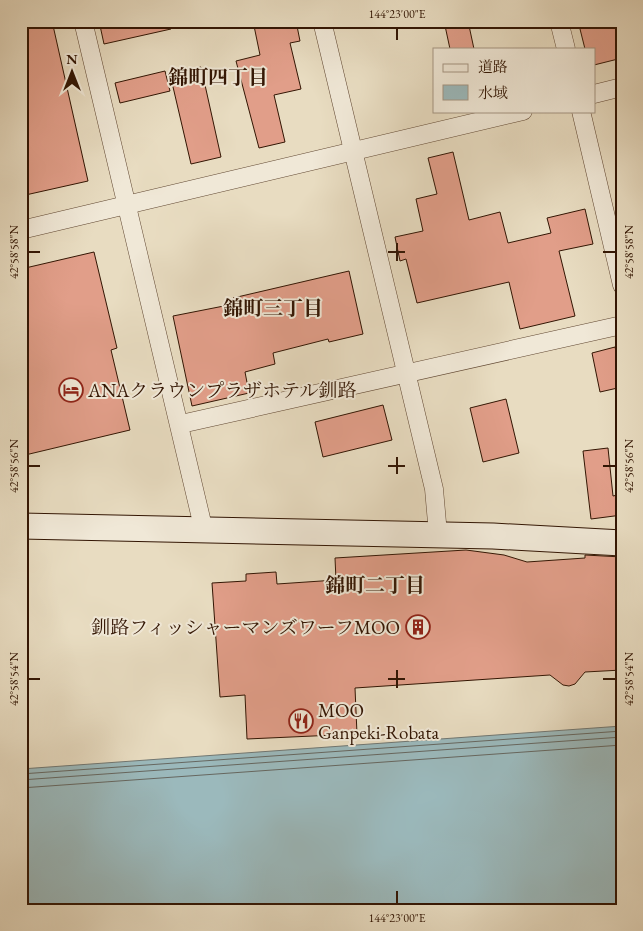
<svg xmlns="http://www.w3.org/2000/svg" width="643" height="931" font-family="'EB Garamond','Noto Serif JP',serif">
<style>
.water{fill:#9bb9bc;stroke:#717772}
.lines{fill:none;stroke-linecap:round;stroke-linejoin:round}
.shore{stroke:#666760;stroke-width:1}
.building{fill:#e19e89;stroke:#321503}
.street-casing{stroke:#604732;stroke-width:19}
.secondary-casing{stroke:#321503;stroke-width:27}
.street{stroke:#f0e8d7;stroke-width:18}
.secondary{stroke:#f0e8d7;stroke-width:25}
.ticks{fill:none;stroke:#321503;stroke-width:2}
.labels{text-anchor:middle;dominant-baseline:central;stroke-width:4;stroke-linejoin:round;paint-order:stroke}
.poi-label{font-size:19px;fill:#321503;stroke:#f0e8d7;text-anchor:start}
.neighbourhood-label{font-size:20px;font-weight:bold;fill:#321503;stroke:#f0e8d7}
.neatline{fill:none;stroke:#321503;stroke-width:2}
.ticks-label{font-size:12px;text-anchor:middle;fill:#321503}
</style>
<rect width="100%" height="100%" fill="#e8dcc1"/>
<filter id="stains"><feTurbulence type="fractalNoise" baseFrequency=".004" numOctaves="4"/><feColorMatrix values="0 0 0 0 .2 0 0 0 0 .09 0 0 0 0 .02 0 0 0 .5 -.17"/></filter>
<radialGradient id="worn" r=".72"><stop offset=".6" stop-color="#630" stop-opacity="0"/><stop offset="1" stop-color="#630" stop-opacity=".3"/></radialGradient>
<path class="water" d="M622,726v184h-601v-141z"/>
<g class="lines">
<g class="shore">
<path d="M21,774l601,-43"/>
<path d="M21,780l601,-43"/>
<path d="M21,788l601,-43"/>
</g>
</g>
<g class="building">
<path d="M21,21h31l36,160 -67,15z"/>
<path d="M99,21h72v8l-67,15z"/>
<path d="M253,21h43l4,20 -10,2 11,46 -27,6 11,47 -26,6 -23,-87 24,-6z"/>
<path d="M444,21h24l6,28h-24z"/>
<path d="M578,21h44v37l-28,7v-16h-9z"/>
<path d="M201,67l20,90 -30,7 -21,-90z"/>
<path d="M165,71l5,20 -50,12 -5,-20z"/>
<path d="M453,152l16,68 31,-8 8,31 43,-10 -4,-15 38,-9 8,35 -34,7 16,65 -55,13 -11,-47 -92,21 -11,-44 -6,2 -5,-24 28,-6 -7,-32 21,-5 -9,-36z"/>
<path d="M94,252l23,96 -6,2 19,80 -109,26v-187z"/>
<path d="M349,271l14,63 -34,8 -1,-3 -55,14 2,11 -30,8 4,21 -57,13 -19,-90 61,-12 -1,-6z"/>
<path d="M615,347l7,29v11l-22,5 -8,-39z"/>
<path d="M506,399l13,54 -36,9 -13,-54z"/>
<path d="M383,405l9,35 -69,17 -8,-35z"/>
<path d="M608,448l5,48 9,-2v21l-31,4 -8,-68z"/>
<path d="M466,550l38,5 23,7 58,-4v-3l37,2v113l-37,2 -10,12 -6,2 -6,-1 -13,-10 -195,13 2,46 -110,5 -2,-44 -25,2 -8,-114 34,-2v-7l30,-2 1,12 59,-4 -1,-22z"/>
</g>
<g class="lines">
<g class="street-casing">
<g id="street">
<path d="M83,21l121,510"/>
<path d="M322,21l112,468 4,45"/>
<path d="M559,21l7,28"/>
<path d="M594,94l28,-7"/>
<path d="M581,111l41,174"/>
<path d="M21,230l502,-119"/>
<path d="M181,424l441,-99"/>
</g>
</g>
<g class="secondary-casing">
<path id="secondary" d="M21,526l472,10 129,7"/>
</g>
<use href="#street" class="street"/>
<use href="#secondary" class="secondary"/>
</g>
<path class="ticks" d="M397,28v12M397,243v18M28,252h12M388,252h17M603,252h13M397,457v17M28,466h12M388,466h17M603,466h13M397,670v18M28,679h12M388,679h17M603,679h13M397,891v13"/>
<defs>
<g id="hotel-ring" transform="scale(1.25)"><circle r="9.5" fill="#f0e8d7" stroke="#8f2418" stroke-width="1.5"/><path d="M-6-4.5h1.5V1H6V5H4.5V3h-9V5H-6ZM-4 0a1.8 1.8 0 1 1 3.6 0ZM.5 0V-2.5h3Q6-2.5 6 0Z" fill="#8f2418"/></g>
<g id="building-ring" transform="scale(1.25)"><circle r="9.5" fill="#f0e8d7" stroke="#8f2418" stroke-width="1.5"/><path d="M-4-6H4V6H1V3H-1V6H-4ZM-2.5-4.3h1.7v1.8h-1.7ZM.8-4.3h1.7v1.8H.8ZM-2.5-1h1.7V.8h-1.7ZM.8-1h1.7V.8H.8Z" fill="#8f2418"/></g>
<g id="restaurant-ring" transform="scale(1.25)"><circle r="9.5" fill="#f0e8d7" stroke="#8f2418" stroke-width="1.5"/><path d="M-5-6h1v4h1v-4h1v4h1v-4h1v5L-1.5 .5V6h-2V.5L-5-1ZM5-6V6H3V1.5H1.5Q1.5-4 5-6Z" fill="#8f2418"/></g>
</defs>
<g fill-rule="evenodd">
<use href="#hotel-ring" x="71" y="390"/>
<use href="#building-ring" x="418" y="627"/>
<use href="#restaurant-ring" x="301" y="721"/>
</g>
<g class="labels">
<g class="poi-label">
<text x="88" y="390">ANAクラウンプラザホテル釧路</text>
<text x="400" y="627" text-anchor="end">釧路フィッシャーマンズワーフMOO</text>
<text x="318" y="710">MOO<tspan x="318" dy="22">Ganpeki-Robata</tspan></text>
</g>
<g class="neighbourhood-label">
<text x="218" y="77">錦町四丁目</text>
<text x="273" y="308">錦町三丁目</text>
<text x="375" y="585">錦町二丁目</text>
</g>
</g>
<rect width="643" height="931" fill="none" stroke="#e8dcc1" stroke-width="55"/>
<rect x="433" y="48" width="162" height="65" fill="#f0e8d7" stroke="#a49482"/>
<rect x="443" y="64" width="25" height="8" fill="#f0e8d7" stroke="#a49482"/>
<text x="478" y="72" font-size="15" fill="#321503">道路</text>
<rect x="443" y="85" width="25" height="15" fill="#9bb9bc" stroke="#a49482"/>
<text x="478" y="98" font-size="15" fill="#321503">水域</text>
<g transform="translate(72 72)" stroke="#f0e8d7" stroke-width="4" paint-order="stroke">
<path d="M0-4L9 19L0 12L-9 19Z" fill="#321503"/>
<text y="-8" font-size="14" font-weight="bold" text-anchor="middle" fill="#321503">N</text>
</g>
<rect x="28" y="28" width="588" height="876" class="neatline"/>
<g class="ticks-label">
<text x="397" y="18">144°23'00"E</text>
<text transform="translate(14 252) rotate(-90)" y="4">42°58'58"N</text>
<text transform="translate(629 252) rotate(-90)" y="4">42°58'58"N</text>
<text transform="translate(14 466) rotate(-90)" y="4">42°58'56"N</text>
<text transform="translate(629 466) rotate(-90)" y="4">42°58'56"N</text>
<text transform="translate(14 679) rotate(-90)" y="4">42°58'54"N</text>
<text transform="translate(629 679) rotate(-90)" y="4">42°58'54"N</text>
<text x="397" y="922">144°23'00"E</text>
</g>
<rect width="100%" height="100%" filter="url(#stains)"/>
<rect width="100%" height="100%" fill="url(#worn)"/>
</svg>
